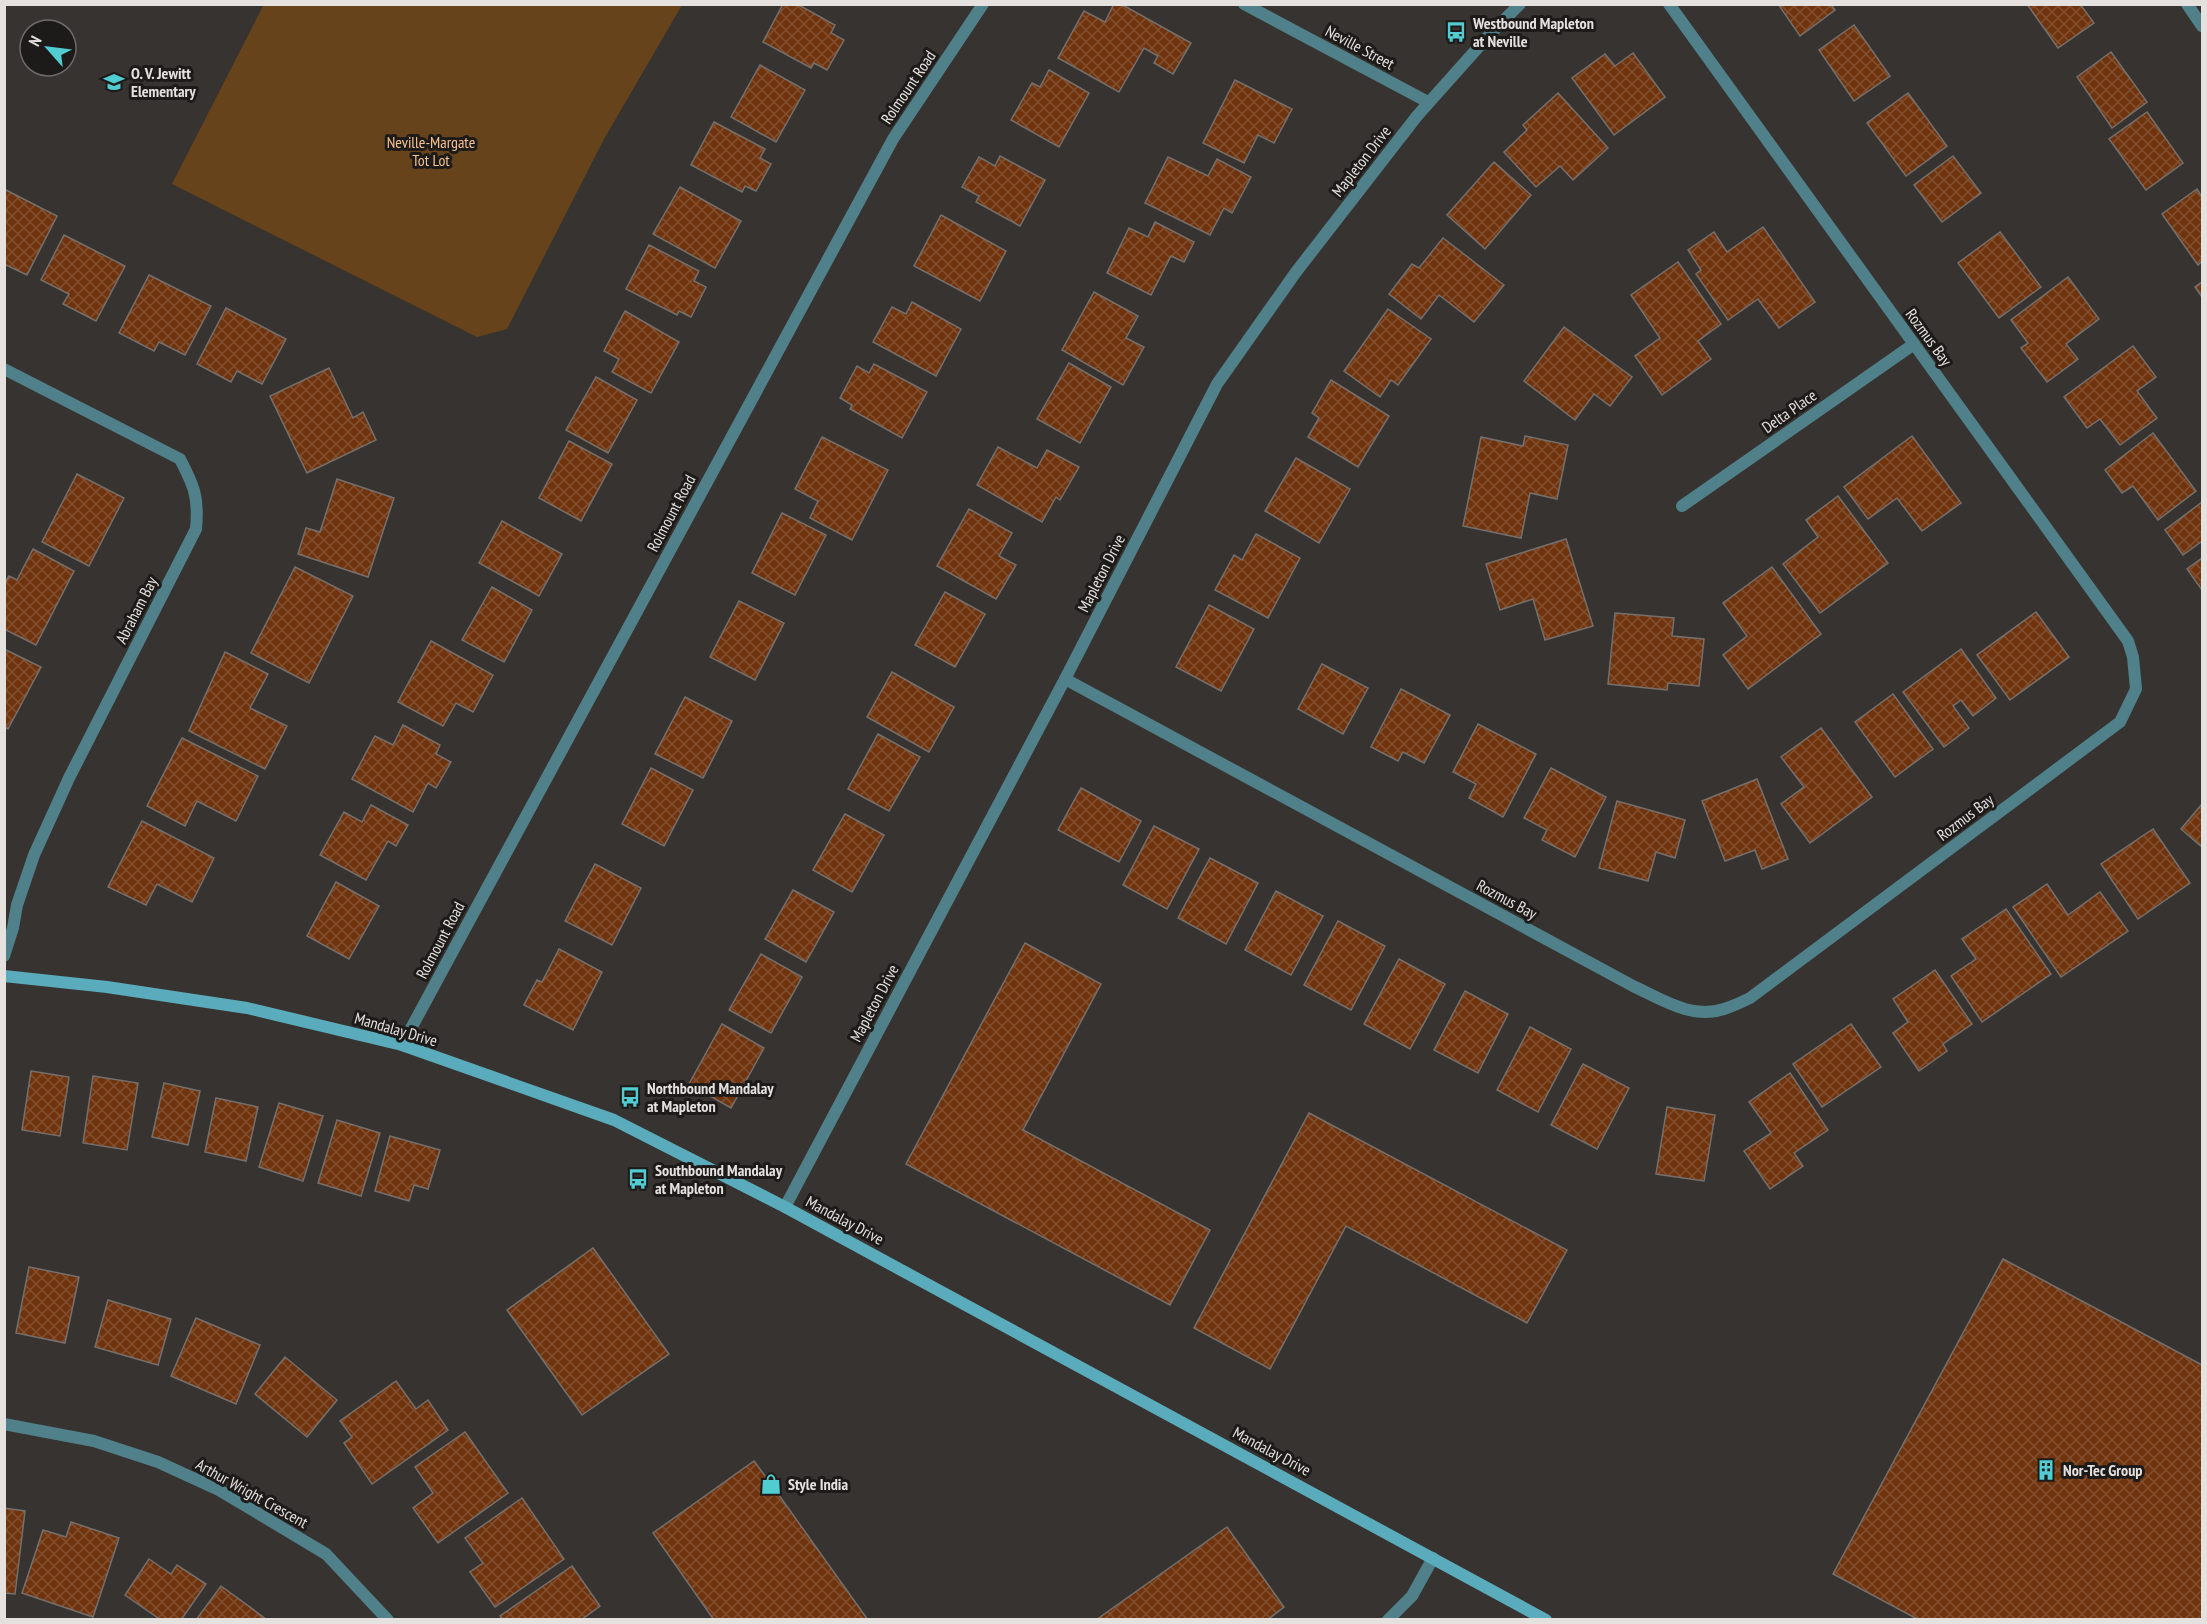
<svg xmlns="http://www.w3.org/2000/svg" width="2207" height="1624" font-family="'PT Sans Narrow',sans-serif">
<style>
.park{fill:#67431b}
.building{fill:url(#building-cross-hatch);stroke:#75706d;stroke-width:1.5}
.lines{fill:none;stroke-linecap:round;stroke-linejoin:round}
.street{stroke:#50808a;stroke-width:12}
.secondary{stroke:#5aabbb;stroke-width:12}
.labels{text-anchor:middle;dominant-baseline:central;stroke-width:6;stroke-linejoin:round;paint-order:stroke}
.poi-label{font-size:16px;font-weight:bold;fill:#e4e1df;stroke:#1d1b1a;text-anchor:start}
.street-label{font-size:16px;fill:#e4e1df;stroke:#1d1b1a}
.park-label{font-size:16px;fill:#f7c28e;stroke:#1d1b1a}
</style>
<defs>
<pattern id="building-cross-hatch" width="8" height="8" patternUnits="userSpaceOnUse" patternTransform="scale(1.5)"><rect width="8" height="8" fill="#6f340e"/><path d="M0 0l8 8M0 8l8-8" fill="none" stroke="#835131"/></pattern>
</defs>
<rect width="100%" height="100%" fill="#373330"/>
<path class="park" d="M264,4h418v1l-78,134 -97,190 -30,8 -305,-153z"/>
<g class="building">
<path d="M783,4h14l38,21 -4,8 13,7 -17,30 -13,-7 -3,5 -48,-26z"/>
<path d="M1114,4h7l70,39 -18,31 -19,-11 4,-7 -14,-8 -25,44 -61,-34 26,-47 21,11z"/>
<path d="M1778,4h53l4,6 -35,26z"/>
<path d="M2027,4h53l14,19 -36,25z"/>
<path d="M1854,25l36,51 -36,25 -35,-51z"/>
<path d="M2111,52l36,50 -35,26 -35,-51z"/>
<path d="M1633,53l32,44 -51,38 -42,-57 33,-24 10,12z"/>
<path d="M760,65l45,25 -29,52 -45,-25z"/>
<path d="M1049,70l40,23 -30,54 -48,-27 21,-37 8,4z"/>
<path d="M1235,80l57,29 -18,34 -16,-8 -14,28 -41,-20z"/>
<path d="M1558,93l50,55 -35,32 -13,-14 -24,21 -32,-35 23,-22 -4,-5z"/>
<path d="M1908,93l39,53 -41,30 -39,-53z"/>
<path d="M2147,112l36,51 -37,27 -37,-51z"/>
<path d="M714,122l51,27 -5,9 11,6 -15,27 -11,-5 -3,6 -51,-27z"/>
<path d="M1000,156l45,24 -25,46 -44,-24 3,-6 -17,-9 17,-30 16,9z"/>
<path d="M1953,156l28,37 -39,29 -28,-37z"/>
<path d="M1168,157l40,19 9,-17 34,18 -19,36 -8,-5 -14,27 -65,-32z"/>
<path d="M1494,162l37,33 -46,54 -38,-34z"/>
<path d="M680,187l61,34 -26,47 -62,-34z"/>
<path d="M4,189l53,27 -30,59 -23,-11z"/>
<path d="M2197,189l5,8v64l-4,4 -36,-51z"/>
<path d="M941,215l65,36 -26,50 -66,-35z"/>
<path d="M1155,222l39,20 -10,20 -13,-6 -20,39 -44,-22 22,-45 19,9z"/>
<path d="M1763,227l52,75 -36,26 -21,-29 -30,21 -32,-46 5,-4 -13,-20 26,-18 13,20z"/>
<path d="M2000,232l41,55 -42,31 -41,-55z"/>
<path d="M64,235l61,31 -29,55 -33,-17 6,-10 -28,-14z"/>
<path d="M1443,238l61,47 -30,37 -35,-27 -18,24 -32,-25 23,-30 7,4z"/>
<path d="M649,245l50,26 -5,10 12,6 -15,30 -12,-6 -2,4 -51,-26z"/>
<path d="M1678,262l43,62 -23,17 13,18 -49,36 -27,-39 25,-18 -29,-43z"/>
<path d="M149,275l62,31 -26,49 -26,-13 -5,9 -35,-18z"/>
<path d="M2068,277l31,42 -33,25 12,15 -31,23 -26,-34 7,-5 -17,-23z"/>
<path d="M2202,282v15l-7,-10z"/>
<path d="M1094,292l44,24 -12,22 18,9 -21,38 -61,-35z"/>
<path d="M912,302l49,27 -25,47 -63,-34 19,-35 14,7z"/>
<path d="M226,308l60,31 -24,45 -25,-13 -6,11 -34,-18z"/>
<path d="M1388,309l43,30 -33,46 -7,-5 -11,17 -36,-26z"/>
<path d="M625,311l54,31 -28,51 -39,-21 7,-13 -15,-8z"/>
<path d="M1564,327l68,50 -22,29 -16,-12 -19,26 -51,-39z"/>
<path d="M2133,346l23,31 -19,14 20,27 -37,27 -20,-26 -13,9 -23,-31z"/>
<path d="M1069,363l42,24 -31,56 -43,-24z"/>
<path d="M874,364l53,28 -25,46 -52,-29 2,-4 -12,-7 17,-32 12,7z"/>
<path d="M329,368l24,50 10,-6 13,28 -69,33 -37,-77z"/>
<path d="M596,377l41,23 -29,53 -42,-23z"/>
<path d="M1331,380l58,36 -31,51 -50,-30 11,-19 -7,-5z"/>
<path d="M2153,433l43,58 -38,29 -25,-34 -11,7 -17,-23z"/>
<path d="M1525,436l43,9 -11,54 -27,-6 -9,45 -58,-12 18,-89 42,9z"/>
<path d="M1912,436l49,67 -39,28 -25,-33 -29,21 -24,-32z"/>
<path d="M822,437l66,33 -36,70 -42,-22 8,-17 -23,-12z"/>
<path d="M569,441l43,23 -31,57 -42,-23z"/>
<path d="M998,447l39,21 10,-18 32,17 -19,33 -4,-3 -14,25 -65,-37z"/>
<path d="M1296,458l54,31 -31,54 -54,-32z"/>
<path d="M77,474l47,24 -35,68 -47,-24z"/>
<path d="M337,479l57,19 -26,79 -70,-23 8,-26 14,4z"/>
<path d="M1838,496l50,67 -68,50 -37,-49 35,-27 -12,-17z"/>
<path d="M2202,502v39l-19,14 -18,-25z"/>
<path d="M969,509l43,24 -13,23 17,9 -20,34 -59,-33z"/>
<path d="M782,513l44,22 -31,60 -43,-22z"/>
<path d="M502,521l60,33 -23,42 -60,-33z"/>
<path d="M1256,534l44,24 -32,60 -53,-28 19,-35 8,5z"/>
<path d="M1566,539l27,87 -48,14 -12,-41 -33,11 -14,-46z"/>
<path d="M33,549l41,22 -38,74 -32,-16v-45l5,-8 8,4z"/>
<path d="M2202,558v32l-15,-21z"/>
<path d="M295,567l58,29 -44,87 -58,-30z"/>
<path d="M1772,567l49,67 -73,55 -25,-34 24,-19 -24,-33z"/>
<path d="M492,587l40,23 -28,52 -42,-22z"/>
<path d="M945,592l40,22 -30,53 -40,-22z"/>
<path d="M739,601l45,22 -29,57 -45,-23z"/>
<path d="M1209,605l45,24 -33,62 -45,-24z"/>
<path d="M2036,612l33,45 -59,43 -33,-45z"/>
<path d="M1615,613l59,5 -2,18 32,3 -5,47 -31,-3 -1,7 -59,-6z"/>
<path d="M431,641l62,34 -20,37 -17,-9 -13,23 -45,-24z"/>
<path d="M4,649l37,18 -33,62 -4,-2z"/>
<path d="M1961,649l35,49 -23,18 -12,-16 -8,6 16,22 -25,19 -41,-55z"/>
<path d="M225,652l43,22 -18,34 37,18 -22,43 -76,-38z"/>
<path d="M1322,664l46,24 -25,46 -45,-25z"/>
<path d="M892,672l62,35 -25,45 -62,-35z"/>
<path d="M1401,689l49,26 -26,48 -21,-11 -5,9 -27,-14z"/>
<path d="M1893,694l40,55 -38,28 -40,-55z"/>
<path d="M685,697l47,24 -29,57 -48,-24z"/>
<path d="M1478,724l58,30 -33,63 -34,-19 7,-14 -23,-12z"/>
<path d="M403,725l37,20 -4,9 15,8 -15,26 -8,-5 -15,29 -61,-33 23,-43 18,9z"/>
<path d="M1821,728l51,69 -62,46 -29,-39 23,-17 -23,-30z"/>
<path d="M878,734l42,23 -31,54 -41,-22z"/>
<path d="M182,738l76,38 -22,45 -39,-20 -12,25 -38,-20z"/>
<path d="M651,768l42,22 -29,56 -42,-22z"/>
<path d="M1551,768l55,29 -31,60 -33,-17 5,-10 -23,-12z"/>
<path d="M1757,779l31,80 -26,10 -7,-19 -30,11 -23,-60z"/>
<path d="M1081,788l60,33 -22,41 -61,-32z"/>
<path d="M1617,801l68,19 -10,38 -19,-6 -8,29 -49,-13z"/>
<path d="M2202,804v43l-21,-18z"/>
<path d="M371,805l37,20 -12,21 -8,-5 -22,39 -46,-25 24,-43 18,10z"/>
<path d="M845,814l39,21 -32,57 -39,-22z"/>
<path d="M142,821l72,37 -22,44 -35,-18 -11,21 -38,-18z"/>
<path d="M1154,826l45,23 -32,60 -44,-24z"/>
<path d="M2153,829l37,54 -52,36 -37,-55z"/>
<path d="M1210,858l48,25 -32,61 -48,-26z"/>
<path d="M595,864l46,24 -29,57 -47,-24z"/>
<path d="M336,882l43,24 -30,53 -42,-23z"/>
<path d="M2047,884l21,31 32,-23 28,39 -67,46 -48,-70z"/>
<path d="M793,890l41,22 -28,50 -41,-23z"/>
<path d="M1276,891l47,25 -32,59 -46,-25z"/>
<path d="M2006,909l45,65 -69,48 -31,-46 25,-17 -14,-20z"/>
<path d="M1338,921l47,25 -34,64 -47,-25z"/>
<path d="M1025,943l76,41 -78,146 187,100 -40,75 -264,-141z"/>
<path d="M559,949l43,23 -29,58 -49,-25 13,-25 5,2z"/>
<path d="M761,954l41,23 -31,56 -42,-23z"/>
<path d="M1399,959l46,25 -35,65 -46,-25z"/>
<path d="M1935,970l37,54 -29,20 4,7 -28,20 -26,-38 15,-11 -15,-23z"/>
<path d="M1465,991l43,23 -30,59 -44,-23z"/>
<path d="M722,1024l42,24 -33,60 -42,-24z"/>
<path d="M1851,1024l30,43 -59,40 -29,-43z"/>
<path d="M1530,1027l41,22 -33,63 -41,-22z"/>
<path d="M1583,1064l46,24 -32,61 -46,-24z"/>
<path d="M31,1071l38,6 -9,59 -38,-6z"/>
<path d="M1790,1073l38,57 -34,23 9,13 -33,23 -26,-38 27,-18 -22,-31z"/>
<path d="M93,1076l45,7 -11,67 -44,-7z"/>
<path d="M164,1083l36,8 -12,54 -36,-8z"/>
<path d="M216,1098l42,9 -12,54 -41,-9z"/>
<path d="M279,1103l44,13 -20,65 -44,-14z"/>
<path d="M1667,1107l48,8 -11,66 -48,-7z"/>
<path d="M1309,1113l258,137 -40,73 -181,-97 -76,143 -76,-41z"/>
<path d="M337,1120l43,13 -19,63 -43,-13z"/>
<path d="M390,1136l50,14 -12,39 -14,-4 -5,16 -34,-10z"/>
<path d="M593,1248l76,106 -87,61 -75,-105z"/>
<path d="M2003,1259l199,106v255h-283l-86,-46z"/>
<path d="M29,1267l50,10 -14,66 -49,-10z"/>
<path d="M108,1300l63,19 -13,46 -63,-18z"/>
<path d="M196,1318l64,27 -24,59 -65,-28z"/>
<path d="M285,1357l52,43 -30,37 -52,-43z"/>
<path d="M396,1381l20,28 12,-9 20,30 -76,54 -28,-41 8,-6 -12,-16z"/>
<path d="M465,1432l43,61 -70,50 -25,-35 20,-15 -18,-26z"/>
<path d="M754,1461l17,23 97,136h-154l-61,-87z"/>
<path d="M522,1498l42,61 -69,48 -25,-35 13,-9 -18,-25z"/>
<path d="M4,1508l21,3 -10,83 -11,-1z"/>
<path d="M71,1522l48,16 -26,79 -71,-24 21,-63 23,7z"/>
<path d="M1227,1527l57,80 -17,13h-171z"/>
<path d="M149,1559l22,15 6,-9 29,19 -25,36h-20l-36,-25z"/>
<path d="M572,1566l28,40 -19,14h-78l-3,-4z"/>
<path d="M221,1586l37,27 9,7h-71z"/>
</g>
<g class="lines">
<g class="street">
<path d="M1244,4l184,98"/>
<path d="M2187,4l15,22"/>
<path d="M4,369l176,90c14,27 19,38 16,70l-127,249 -35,77 -17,50 -4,23 -9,28"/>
<path d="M1682,506l232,-162"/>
<path d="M1065,679l568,307c28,13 59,34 91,23 9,-3 18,-7 26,-11l370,-276 16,-33 -3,-32 -5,-16 -459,-637"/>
<path d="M402,1045l491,-906 90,-135"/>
<path d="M785,1207l280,-528 152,-295 79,-112 121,-156 74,-83 29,-29"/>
<path d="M4,1424l90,17 64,21 61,28 107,64 62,66"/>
<path d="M1388,1620l24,-24 21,-38"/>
</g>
<path class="secondary" d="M4,976l103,11 140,21 155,37 212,75 171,87 761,413"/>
</g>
<defs>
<g id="bus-bare" transform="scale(1.62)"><path d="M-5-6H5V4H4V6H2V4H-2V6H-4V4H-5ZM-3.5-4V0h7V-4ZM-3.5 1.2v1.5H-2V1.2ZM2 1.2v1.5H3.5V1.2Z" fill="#51ccd1" stroke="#1d1b1a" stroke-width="2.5" paint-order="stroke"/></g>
<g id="school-bare" transform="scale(1.62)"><path d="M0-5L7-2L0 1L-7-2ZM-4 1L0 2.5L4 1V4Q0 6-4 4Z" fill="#51ccd1" stroke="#1d1b1a" stroke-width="2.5" paint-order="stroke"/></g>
<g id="building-bare" transform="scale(1.62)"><path d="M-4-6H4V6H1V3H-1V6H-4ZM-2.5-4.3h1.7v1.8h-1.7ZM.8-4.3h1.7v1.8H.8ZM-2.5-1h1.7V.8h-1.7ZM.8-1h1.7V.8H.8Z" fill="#51ccd1" stroke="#1d1b1a" stroke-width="2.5" paint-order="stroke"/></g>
<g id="shop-bare" transform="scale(1.62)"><path d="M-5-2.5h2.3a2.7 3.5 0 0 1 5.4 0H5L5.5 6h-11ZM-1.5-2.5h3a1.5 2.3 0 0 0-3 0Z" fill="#51ccd1" stroke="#1d1b1a" stroke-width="2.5" paint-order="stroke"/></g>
</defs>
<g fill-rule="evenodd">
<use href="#bus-bare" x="1456" y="32"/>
<use href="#school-bare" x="114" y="82"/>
<use href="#bus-bare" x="630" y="1097"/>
<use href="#bus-bare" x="638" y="1179"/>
<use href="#building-bare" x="2046" y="1470"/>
<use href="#shop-bare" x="771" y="1484"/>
</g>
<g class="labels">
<g class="poi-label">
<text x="1473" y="23">Westbound Mapleton<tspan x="1473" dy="18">at Neville</tspan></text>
<text x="131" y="73">O. V. Jewitt<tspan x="131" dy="18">Elementary</tspan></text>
<text x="647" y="1088">Northbound Mandalay<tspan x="647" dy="18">at Mapleton</tspan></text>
<text x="655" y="1170">Southbound Mandalay<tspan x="655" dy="18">at Mapleton</tspan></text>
<text x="2063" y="1470">Nor-Tec Group</text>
<text x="788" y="1484">Style India</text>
</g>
<g class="street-label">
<text transform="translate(1360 47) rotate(28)">Neville Street</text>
<text transform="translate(908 87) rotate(-56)">Rolmount Road</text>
<text transform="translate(1361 161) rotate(-52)">Mapleton Drive</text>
<text transform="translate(1929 337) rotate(54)">Rozmus Bay</text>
<text transform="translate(1789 411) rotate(-35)">Delta Place</text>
<text transform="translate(671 513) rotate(-62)">Rolmount Road</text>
<text transform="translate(1101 573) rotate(-63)">Mapleton Drive</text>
<text transform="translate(136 610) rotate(-63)">Abraham Bay</text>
<text transform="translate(1965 817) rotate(-37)">Rozmus Bay</text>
<text transform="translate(1507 899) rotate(28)">Rozmus Bay</text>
<text transform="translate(440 940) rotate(-62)">Rolmount Road</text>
<text transform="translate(874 1003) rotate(-62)">Mapleton Drive</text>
<text transform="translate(396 1029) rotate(16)">Mandalay Drive</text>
<text transform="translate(845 1220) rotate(28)">Mandalay Drive</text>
<text transform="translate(1272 1451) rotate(28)">Mandalay Drive</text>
<text transform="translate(252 1493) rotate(29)">Arthur Wright Crescent</text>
</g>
<g class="park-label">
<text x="431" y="142">Neville-Margate<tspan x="431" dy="18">Tot Lot</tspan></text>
</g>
</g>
<rect width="2207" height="1624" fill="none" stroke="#e4e1df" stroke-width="12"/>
<g transform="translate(48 48) rotate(298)"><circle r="28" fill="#1d1b1a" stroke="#6d6a69" stroke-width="1.5"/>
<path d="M0-4.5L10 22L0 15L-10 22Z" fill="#51ccd1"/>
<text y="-9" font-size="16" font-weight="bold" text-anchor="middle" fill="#e4e1df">N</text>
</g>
</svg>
